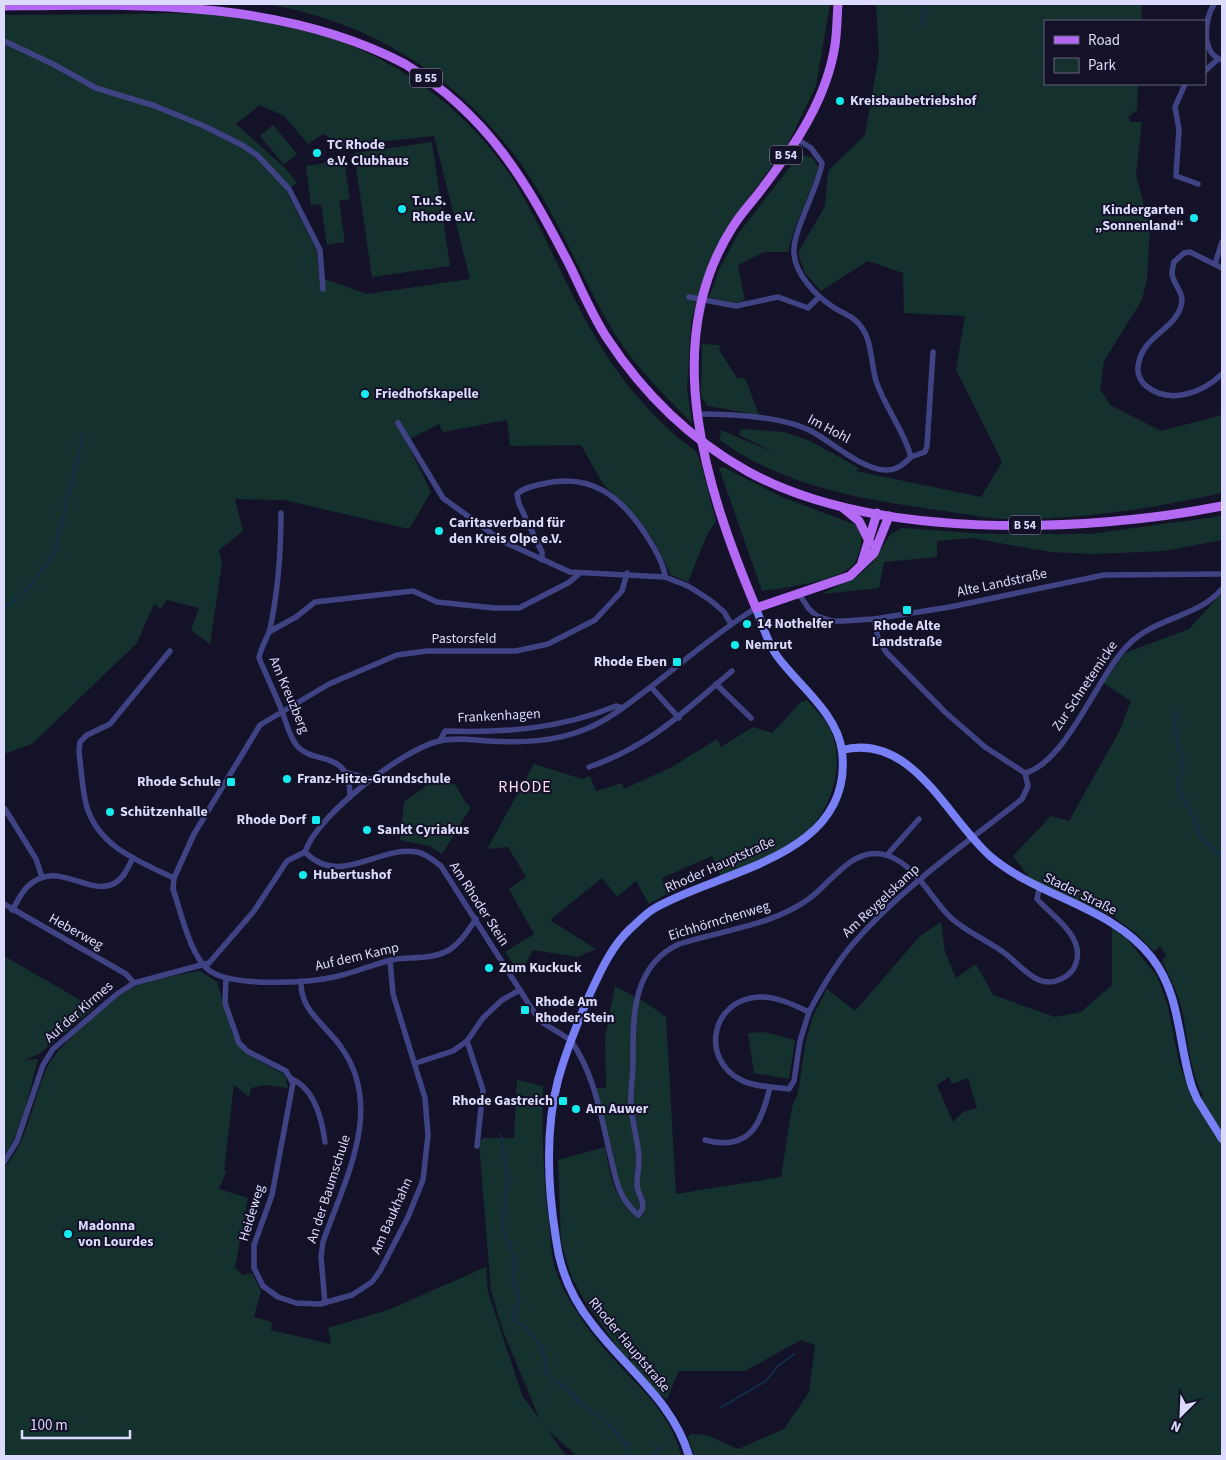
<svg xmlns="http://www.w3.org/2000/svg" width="1226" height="1460" font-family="'Source Sans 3',sans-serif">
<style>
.green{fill:#15312e;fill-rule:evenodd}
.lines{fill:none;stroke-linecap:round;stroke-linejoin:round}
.stream{stroke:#122d4b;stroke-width:2}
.street{stroke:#404383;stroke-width:5.5}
.secondary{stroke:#7880f6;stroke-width:8}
.primary{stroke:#b469f5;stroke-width:9}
.poi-dot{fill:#14edf0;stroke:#141228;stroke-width:2}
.labels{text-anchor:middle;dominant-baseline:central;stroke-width:4;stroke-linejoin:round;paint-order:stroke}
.shield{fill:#141228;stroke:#a09fbd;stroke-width:1}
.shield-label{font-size:12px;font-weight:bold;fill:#dcdbfd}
.poi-label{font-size:14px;font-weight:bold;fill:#dcdbfd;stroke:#141228;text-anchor:start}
.street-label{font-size:14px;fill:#dcdbfd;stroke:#141228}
.quarter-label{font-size:16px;letter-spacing:1px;fill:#fdddf4;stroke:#141228}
</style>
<rect width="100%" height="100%" fill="#141228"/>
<g class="green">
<path d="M266,4h564l-14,82 -29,60 -58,78 -26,55 -12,44 -4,66 5,34c-29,-29 -58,-57 -79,-92 -28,-47 -48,-97 -77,-144 -61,-99 -155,-164 -270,-183z"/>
<path d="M876,4h266l-1,17h-96v63h93l-1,26 -9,7 3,5h11l-6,53 14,53 -3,51 -5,21 -38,61 -4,28 10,16 51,26 61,-16v78c-71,16 -145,27 -217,26 -20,-1 -41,-5 -60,-8 -77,-10 -162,-24 -225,-71l1,-10 59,25 -41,-20 2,-6 44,3 25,9 49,27 -3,3 125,26 21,-35 -46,-92 9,-54 -61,-3 -1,-40 -35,-12 -47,30 -16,-18 -7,-20 27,-47 3,-35 37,-36 14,-80z"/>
<path d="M129,14c36,0 74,-3 110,2 117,13 228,78 285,182 27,48 47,100 76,147 19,32 45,63 73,88 6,7 17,12 23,19 6,9 16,56 20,69l-9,14 -19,47 -17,-7 -18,-36 -22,-28 -28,-27 -22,-39 -71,1 -3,-26 -64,12 -4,-8 -33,17 25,51 -22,37 -125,-29 -49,-1 8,32 -24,19 3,13 -12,81 -19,-14 8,-22 -32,-8 -6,9 -7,-5 -17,39 -105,101 -28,10v-739zM260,105l24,11 24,28 15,-10 20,12 91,-10 36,143 -103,15 -48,-17 -2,-26 -31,-60 11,-8 -12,-15 -49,-44z"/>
<path d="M273,125l24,29 -13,11 -24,-29z"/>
<path d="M432,142l18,124 -78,11 -18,-124z"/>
<path d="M804,155l9,3 5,9c-8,30 -24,56 -30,85h-24l-26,13 7,36 -12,2 -24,-6 10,-27 19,-36 59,-76z"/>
<path d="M344,160l6,39 -11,2 6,41 -18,3 -6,-41 -10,1 -5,-39z"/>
<path d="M702,344l18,1 -1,5 18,28h8l14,37 -51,-9 -7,-9z"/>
<path d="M723,467l59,30 74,28 6,13c-2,10 -3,22 -11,29 -17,15 -67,21 -89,24l-43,-123z"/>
<path d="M1222,516v24l-58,11 -70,3 -44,-2 -78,-14 -35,3v16l-53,5 -5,26 -58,6 37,-18 14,-13 18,-28 12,-7 85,6h103z"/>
<path d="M1222,593v863h-528l-6,-19 3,-3 16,1 31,14 46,-20 25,-37 6,-47 -14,-5 -56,31h-66l-12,28 -16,-10 -16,-17 -49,-69 -14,-25 -11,-36 -3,-82 47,-13c6,29 7,51 33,68l8,-1c-32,-5 -41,-98 -50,-126h10l-1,-50 10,-52 33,18 18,13 10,177 105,-17 11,-70 6,-14 8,-53 7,-24 14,-27 28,22 65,-75 21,-14 4,30 11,26 20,-14 17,31 62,22 26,-5 31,-27v-57l15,11 30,37 11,30 11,57 14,37 10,-4c-14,-29 -14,-50 -20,-81 -3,-19 -13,-37 -21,-54l4,-6 -6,-9 -6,6 -16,-17 -24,-18 -81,-35 -20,-26 38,-40 18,5 50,-89 12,-31 -28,-18 22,-30 64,-24zM949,1077l3,7 16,-6 9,30 -14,4 -10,10 -16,-37z"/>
<path d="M807,700c8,9 16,17 22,27 18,33 3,86 -26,107 -25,19 -54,31 -82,43l-9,-21 -50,22 5,16 -18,10 -13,-23 -19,16 -15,-19 -52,42 46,29 -19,8 -44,-7 -13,24 -15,-22 29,-18 -25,-45 17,-12 -18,-30 -21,2 47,-85 48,15 8,-3 6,15 26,-8 2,6 48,-22 45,-28 4,8 32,-20 19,6 29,-31z"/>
<path d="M432,776h18v8h5l11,19 5,4 -29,47 -13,-8 -29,-6 4,-38 25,-18z"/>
<path d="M4,956l90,52 -55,46 -14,6 13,-1c-9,33 -15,69 -34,97z"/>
<path d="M200,971l17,11 15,51 11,19 42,23 3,13 -23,-3 -14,3 -2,9 -15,-12 -10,85 2,2 -7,17 29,9 -13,70 8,7 9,-2 9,18 -7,26 18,5 -1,8 60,14 -3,-16 60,-18 98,-43 2,25 34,103 44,61h-562v-288c24,-27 28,-66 42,-98 9,-23 64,-71 88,-83 13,-6 51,-14 66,-16z"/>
<path d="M764,1032l31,8 -6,39 -35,-6 -6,-40z"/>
<path d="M517,1080l26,6c-1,46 0,92 6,137 1,14 2,28 5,42 8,27 26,53 43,75 29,37 74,68 84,116h-104l-35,-31 -39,-94 -12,-40 -12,-148 4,-5h31z"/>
</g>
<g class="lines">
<g class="stream">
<path d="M922,27l3,-23"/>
<path d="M4,608l25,-20 25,-34 30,-121"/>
<path d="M1176,710l-1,15 7,39 -4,24 17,32 5,17 22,19"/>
<path d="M501,1135l7,43 -6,49 13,31 -2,22 6,20 -6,19c17,10 35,32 33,52l8,10 11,6 17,18 21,14 24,26 1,11"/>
<path d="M720,1408l46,-27 12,-15 16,-12"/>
<path d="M651,1456l11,-10"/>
</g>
<g class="street">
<path d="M1214,4c-9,15 -14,49 8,56"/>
<path d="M4,41l49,23 43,24 59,18 49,20 38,19 15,10 32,34 31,61 3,39"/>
<path d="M1205,71l13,-12"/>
<path d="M1185,84l-10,23 4,23 -3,46 22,8"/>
<path d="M1215,264l7,-22"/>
<path d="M1222,268l-32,-16 -6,1 -10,9c-1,4 -2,9 -2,12 2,12 13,19 9,32 -7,25 -40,30 -43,61 -1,7 3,15 8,19 24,19 56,7 76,-12"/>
<path d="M689,297l47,9 42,-9 30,11 11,-11"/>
<path d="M697,414c32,0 85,2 114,17 21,11 50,38 74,39 11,1 19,-6 26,-13 -7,-27 -26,-49 -35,-76 -6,-20 -3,-45 -20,-60 -6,-6 -16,-9 -23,-14 -17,-11 -38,-33 -39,-54 -2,-21 24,-64 28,-90l-11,-15 -14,-9"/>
<path d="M398,423l45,75 59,43 68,31 95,5 23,9 22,14 14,12 7,12"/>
<path d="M911,457l14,-5 2,-6 6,-94"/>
<path d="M281,513c0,38 -3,78 -11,116 -3,10 -9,18 -11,29 7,17 16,35 23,53 4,11 7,25 15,35 18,20 53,2 53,51"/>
<path d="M542,560v-8l-23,-48 -2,-10c6,-6 16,-8 25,-10 50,-12 80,13 106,54 7,11 16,26 17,39"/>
<path d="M799,594l10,15 8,7 15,5h11l31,-2 76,-12 154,-32 118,-1"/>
<path d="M269,632l27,-15 19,-15 98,-11 24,11 57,6h25l49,-25 11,-9"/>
<path d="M170,651l-60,73 -23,11 -7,7 -1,9c2,17 3,36 7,53 11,42 52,57 88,74"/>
<path d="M716,684l35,34"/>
<path d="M651,687l28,31"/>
<path d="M440,741l5,-10c59,2 115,-2 171,-25l7,2"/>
<path d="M589,767c60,-20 96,-56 143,-96"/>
<path d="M344,772l29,8"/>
<path d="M1025,773c42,-11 72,-97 103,-128 27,-28 69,-27 94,-56"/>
<path d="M5,809l31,50 6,18"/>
<path d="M305,852c35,36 74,-7 112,0 10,2 17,9 24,14l98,154c6,5 30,18 32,21 22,30 30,74 38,109 7,28 7,45 29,65 11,-10 0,-18 -1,-30 0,-9 2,-18 2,-27 -1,-18 -7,-35 -8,-53 -1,-13 2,-28 2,-42 0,-44 -2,-97 46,-119 44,-14 93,-18 131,-46 23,-17 45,-55 79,-42 28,11 41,41 61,61 16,15 39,24 57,38 10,8 20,20 32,25 14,6 33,-3 37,-17 9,-27 -24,-47 -39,-64l2,-10"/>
<path d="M305,852c12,-37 97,-102 134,-111 16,-4 34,-1 50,0 33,2 65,1 97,-12 20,-8 37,-21 54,-34 39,-29 75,-62 116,-87"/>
<path d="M887,855l32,-36"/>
<path d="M4,904l122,70 8,9"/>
<path d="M12,910c5,-7 9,-17 15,-23 30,-30 61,11 88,-4 9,-5 13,-16 18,-25"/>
<path d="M476,919c-8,11 -15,24 -27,31 -15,9 -36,7 -53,9 -21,4 -41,14 -62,18 -27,6 -101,10 -124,-6 -20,-14 -29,-59 -37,-82l1,-11 20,-44 66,-109 69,-41 68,-29 30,-4h89l32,-7 47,-24 27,-29 5,-18"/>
<path d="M226,979l-1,24 14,40 8,8 39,20 7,12 -21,112 -18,50v23l9,18 15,11 18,6 24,1 32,-9 20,-13 8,-11 28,-54 15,-37 5,-45 -3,-37 -32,-104 -3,-33"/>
<path d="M301,981c-1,30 24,43 40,66 44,61 4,132 -18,195l-2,15 4,46"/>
<path d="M809,1012l-9,29 -6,40 -5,8c-15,-2 -35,-2 -48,-9 -42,-22 -29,-81 18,-83 17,-1 35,8 50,15 12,-23 26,-47 43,-67 47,-55 113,-101 170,-146l6,-13 -3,-13 -40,-26 -40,-35 -59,-60 -8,-14 -4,-19"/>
<path d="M467,1041l16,49 -6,56"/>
<path d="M416,1063l37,-12 14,-10 16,-23 19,-18 16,-9"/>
<path d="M292,1079c23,10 30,40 33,63"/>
<path d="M705,1140c45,12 56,-16 65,-53"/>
<path d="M4,1162l13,-21 26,-76 10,-16 64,-55 17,-11 75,-20 45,-52 33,-50 18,-9"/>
</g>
<g class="secondary">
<path d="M842,750c70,-18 105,68 148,106 49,42 122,50 162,102 29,37 26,86 40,129l5,12 25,40"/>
<path d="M689,1456c-16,-55 -63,-87 -96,-131 -21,-26 -33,-54 -37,-86 -8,-50 -11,-109 2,-159 8,-29 19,-56 31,-84 11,-24 22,-49 41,-67 8,-7 16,-16 25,-21 65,-38 200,-51 187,-157 -5,-38 -43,-65 -65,-95 -10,-14 -15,-32 -21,-48"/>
</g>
<g class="primary">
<path d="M838,4c-1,13 -1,28 -3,41 -8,53 -39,99 -71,141 -10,14 -23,27 -32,42 -74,117 -25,263 24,380l94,-32 24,-23 15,-37"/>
<path d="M4,6c135,-2 280,-6 401,58 84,52 122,118 166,204 11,23 22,49 36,70 36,55 83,101 140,133 126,70 338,62 475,35"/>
<path d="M842,507l17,14 11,22"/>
<path d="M862,562l15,-49"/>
</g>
</g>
<g class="poi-dot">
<circle cx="840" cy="101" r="5"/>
<circle cx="317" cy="153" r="5"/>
<circle cx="402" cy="209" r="5"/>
<circle cx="1194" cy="218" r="5"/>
<circle cx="365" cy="394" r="5"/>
<circle cx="439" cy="531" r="5"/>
<rect x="902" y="605" width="10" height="10" rx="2.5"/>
<circle cx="747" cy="624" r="5"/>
<circle cx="735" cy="645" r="5"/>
<rect x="672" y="657" width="10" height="10" rx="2.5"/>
<circle cx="287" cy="779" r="5"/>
<rect x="226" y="777" width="10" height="10" rx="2.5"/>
<circle cx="110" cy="812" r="5"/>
<rect x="311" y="815" width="10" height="10" rx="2.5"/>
<circle cx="367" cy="830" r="5"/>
<circle cx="303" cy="875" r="5"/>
<circle cx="489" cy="968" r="5"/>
<rect x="520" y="1005" width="10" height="10" rx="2.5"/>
<rect x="558" y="1096" width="10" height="10" rx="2.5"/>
<circle cx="576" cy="1109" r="5"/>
<circle cx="68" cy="1234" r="5"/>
</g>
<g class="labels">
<g class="shield">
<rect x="410" y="68.5" width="32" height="19" rx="4"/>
<rect x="770" y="145.5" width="32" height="19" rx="4"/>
<rect x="1009" y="515.5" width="32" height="19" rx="4"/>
</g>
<g class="shield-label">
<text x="426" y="78">B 55</text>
<text x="786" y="155">B 54</text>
<text x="1025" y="525">B 54</text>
</g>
<g class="poi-label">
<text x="850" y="101">Kreisbaubetriebshof</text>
<text x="327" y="145">TC Rhode<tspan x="327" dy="16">e.V. Clubhaus</tspan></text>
<text x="412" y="201">T.u.S.<tspan x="412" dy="16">Rhode e.V.</tspan></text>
<text x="1184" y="210" text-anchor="end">Kindergarten<tspan x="1184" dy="16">„Sonnenland“</tspan></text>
<text x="375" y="394">Friedhofskapelle</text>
<text x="449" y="523">Caritasverband für<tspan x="449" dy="16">den Kreis Olpe e.V.</tspan></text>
<text x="757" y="624">14 Nothelfer</text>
<text x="907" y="626" text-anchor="middle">Rhode Alte<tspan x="907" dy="16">Landstraße</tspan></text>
<text x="745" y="645">Nemrut</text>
<text x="667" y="662" text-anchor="end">Rhode Eben</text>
<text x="297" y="779">Franz-Hitze-Grundschule</text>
<text x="221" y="782" text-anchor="end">Rhode Schule</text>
<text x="120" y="812">Schützenhalle</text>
<text x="306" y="820" text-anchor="end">Rhode Dorf</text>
<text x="377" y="830">Sankt Cyriakus</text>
<text x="313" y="875">Hubertushof</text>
<text x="499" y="968">Zum Kuckuck</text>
<text x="535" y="1002">Rhode Am<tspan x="535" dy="16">Rhoder Stein</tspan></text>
<text x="553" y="1101" text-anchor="end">Rhode Gastreich</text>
<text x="586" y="1109">Am Auwer</text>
<text x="78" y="1226">Madonna<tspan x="78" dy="16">von Lourdes</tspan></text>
</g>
<g class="street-label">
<text transform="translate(829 429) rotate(28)">Im Hohl</text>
<text transform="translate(1002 583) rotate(-12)">Alte Landstraße</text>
<text x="464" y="639">Pastorsfeld</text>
<text transform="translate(1085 686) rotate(-56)">Zur Schnetemicke</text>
<text transform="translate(289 695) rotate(67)">Am Kreuzberg</text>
<text transform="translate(499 716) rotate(-3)">Frankenhagen</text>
<text transform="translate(720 865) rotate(-24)">Rhoder Hauptstraße</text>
<text transform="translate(1080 894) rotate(26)">Stader Straße</text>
<text transform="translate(881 901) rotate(-43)">Am Reygelskamp</text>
<text transform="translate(479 904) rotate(57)">Am Rhoder Stein</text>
<text transform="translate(719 921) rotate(-17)">Eichhörnchenweg</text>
<text transform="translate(76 932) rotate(29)">Heberweg</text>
<text transform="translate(357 957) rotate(-13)">Auf dem Kamp</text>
<text transform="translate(79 1012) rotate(-41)">Auf der Kirmes</text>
<text transform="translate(329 1189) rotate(-72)">An der Baumschule</text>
<text transform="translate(252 1213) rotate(-73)">Heideweg</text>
<text transform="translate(392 1216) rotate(-66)">Am Baukhahn</text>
<text transform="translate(629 1345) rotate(50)">Rhoder Hauptstraße</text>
</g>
<g class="quarter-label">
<text x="525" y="787">RHODE</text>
</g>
</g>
<rect width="1226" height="1460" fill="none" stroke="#dcdbfd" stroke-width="10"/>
<rect x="1044" y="20" width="162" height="65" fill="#141228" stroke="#64627d"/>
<rect x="1054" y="36" width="25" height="8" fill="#b469f5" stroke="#64627d"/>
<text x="1088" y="45" font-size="15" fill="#dcdbfd">Road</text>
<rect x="1054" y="58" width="25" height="15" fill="#15312e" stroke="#64627d"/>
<text x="1088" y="70" font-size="15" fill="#dcdbfd">Park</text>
<g transform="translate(1181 1415) rotate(204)" stroke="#141228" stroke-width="4" paint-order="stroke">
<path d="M0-4L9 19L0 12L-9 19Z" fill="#dcdbfd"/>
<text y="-8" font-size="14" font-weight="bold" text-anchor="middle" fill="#dcdbfd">N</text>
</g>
<path d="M22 1430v8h108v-8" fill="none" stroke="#dcdbfd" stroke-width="2.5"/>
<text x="30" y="1430" font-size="15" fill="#dcdbfd" stroke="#141228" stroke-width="4" paint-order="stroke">100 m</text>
</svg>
